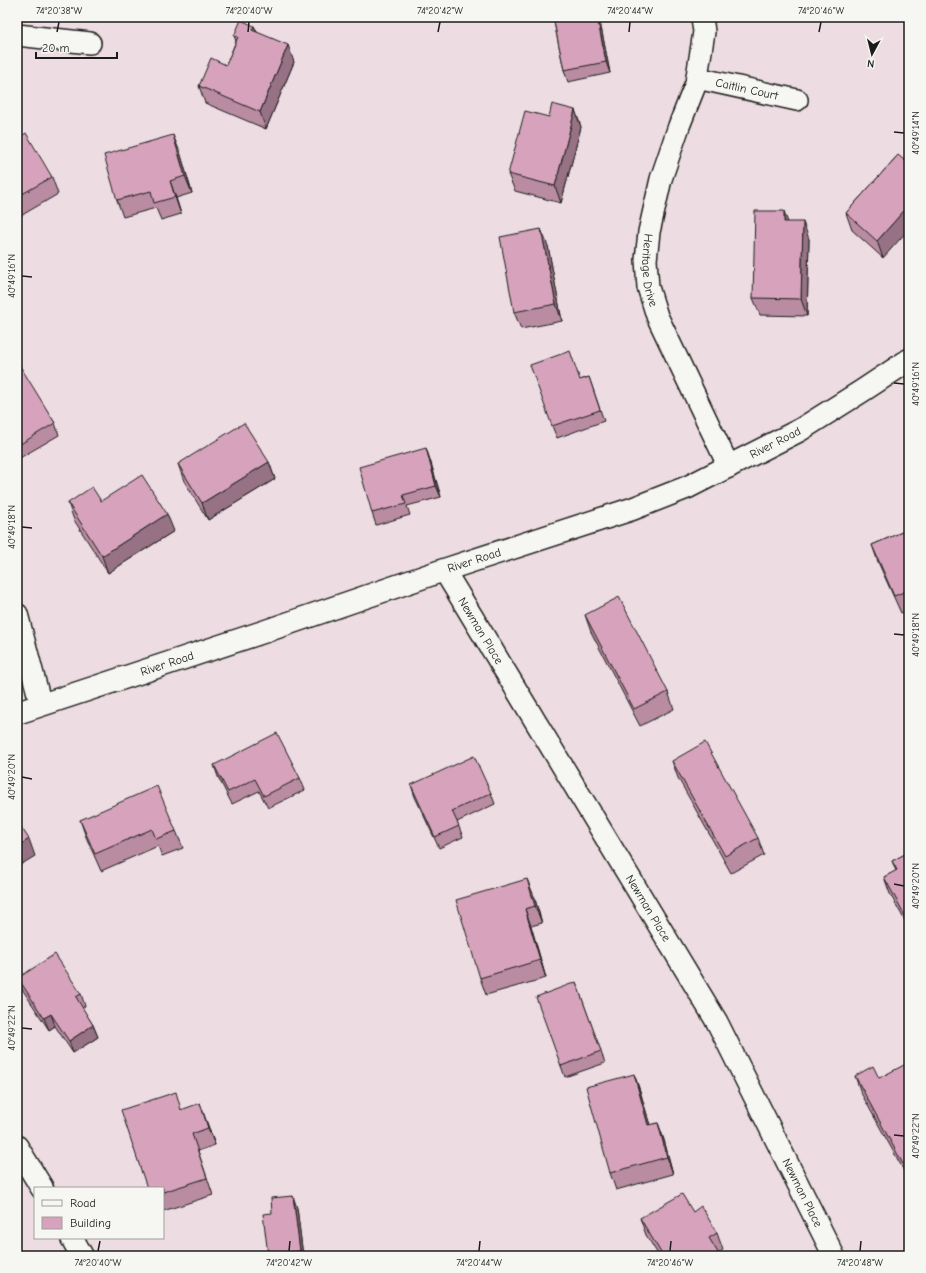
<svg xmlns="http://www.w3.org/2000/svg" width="926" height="1273" font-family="'Comic Neue',sans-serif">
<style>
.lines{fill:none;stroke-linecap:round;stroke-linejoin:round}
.minor-casing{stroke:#1c1c1c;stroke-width:24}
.tertiary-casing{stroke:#1c1c1c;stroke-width:25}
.minor{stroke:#f6f6f2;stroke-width:21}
.tertiary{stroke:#f6f6f2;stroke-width:22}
.wall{fill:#b98ca2;stroke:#1c1c1c}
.shaded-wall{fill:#967284;stroke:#1c1c1c}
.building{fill:#d7a3bc;stroke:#1c1c1c}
.ticks{fill:none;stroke:#1c1c1c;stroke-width:1.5}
.labels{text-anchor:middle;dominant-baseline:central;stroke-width:3.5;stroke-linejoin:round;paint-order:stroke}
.street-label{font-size:12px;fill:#1c1c1c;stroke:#f6f6f2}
.neatline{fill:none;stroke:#1c1c1c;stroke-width:1.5}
.ticks-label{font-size:10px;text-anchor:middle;fill:#1c1c1c}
</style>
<rect width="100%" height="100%" fill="#eddde2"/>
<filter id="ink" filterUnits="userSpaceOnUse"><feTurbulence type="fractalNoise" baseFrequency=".025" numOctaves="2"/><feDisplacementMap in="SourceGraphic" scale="8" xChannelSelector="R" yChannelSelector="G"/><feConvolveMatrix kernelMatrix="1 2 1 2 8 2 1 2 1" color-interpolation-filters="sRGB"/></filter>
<g filter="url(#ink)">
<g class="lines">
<g class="minor-casing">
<g id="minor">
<path id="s1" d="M702,17l2,15 -8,51 -17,43 -18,53 -12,53 -3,28 2,27 9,29 72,151"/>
<path d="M17,35l73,8"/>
<path id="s2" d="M697,78l100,22"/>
<path id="s3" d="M444,570l273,452 117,234"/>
<path d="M17,614l24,91"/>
</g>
</g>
<g class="tertiary-casing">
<g id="tertiary">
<path id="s4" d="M17,713l246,-81 181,-62 188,-61 56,-22 112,-57 62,-39 47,-31"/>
<path d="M17,1147l25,41"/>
<path d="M72,1238l10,18"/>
</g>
</g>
<use href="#minor" class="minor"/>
<use href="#tertiary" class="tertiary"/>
</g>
<g class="wall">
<path d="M553,17h46l11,56 -42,9 -4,-12z"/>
<path d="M254,26l3,6 37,30 -28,67 -61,-26 -6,-17 27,-21 10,-24 -2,-5z"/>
<path d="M575,110l6,17 -20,76 -46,-12 -7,-17 41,-57z"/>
<path d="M17,139l35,38 6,17 -41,24z"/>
<path d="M180,152l12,41 -16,5 5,16 -20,6 -5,-12 -33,9 -6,-17z"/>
<path d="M898,155l-15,103 -31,-28 -6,-17z"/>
<path d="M788,222l21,17 -2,77 -47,-1 -7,-17z"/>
<path d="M548,246l14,75 -41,8 -7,-17z"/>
<path d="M17,367l38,56 4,12 -41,24 -1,-1z"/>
<path d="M589,377l15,44 -47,17 -5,-12 28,-46z"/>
<path d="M426,448l4,12 11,37 -34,9 3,9 -34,10 -4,-12z"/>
<path d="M269,462l6,17 -67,41 -24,-39 -6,-17z"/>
<path d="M101,501l73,30 -66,42 -34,-53 -6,-17z"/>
<path d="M909,529v81l-8,3 -23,-51 -6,-17z"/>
<path d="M585,615l83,77 6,17 -34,17 -49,-94z"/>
<path d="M672,761l86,77 6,17 -33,18 -53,-95z"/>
<path d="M214,765l86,13 5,12 -37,18 -9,-17 -27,13 -14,-27z"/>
<path d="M411,785l80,8 4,11 -38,18 6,15 -24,11 -24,-51z"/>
<path d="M80,820l96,11 7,17 -21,8 -4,-10 -57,25 -15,-34z"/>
<path d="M909,852v76l-19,-34 -6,-17 12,-6 -4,-10z"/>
<path d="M534,896l8,27 -11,3 15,52 -60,17 -6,-17z"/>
<path d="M18,978l63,16 4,12 -3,2 11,17 5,12 -25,16 -18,-27 -6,4 -27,-41z"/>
<path d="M576,982l29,81 -40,14 -4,-11z"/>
<path d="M909,1065v115l-48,-87 -6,-17 24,2z"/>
<path d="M634,1074l6,17 10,34 8,-2 6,17 9,34 -57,16 -6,-17z"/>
<path d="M182,1109l24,11 9,25 -17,6 15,44 -50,16v-23z"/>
<path d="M297,1208l6,48h-35v-1l4,-42z"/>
<path d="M693,1212l24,21 6,17 -5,3 2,3h-61l-13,-21 -6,-17z"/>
</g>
<g class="shaded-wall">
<path d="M597,17h2l11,56 -4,-11z"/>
<path d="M254,26l7,17 -9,-13z"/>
<path d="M288,45l6,17 -28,67 -6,-17z"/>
<path d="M575,110l6,17 -20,76 -6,-17z"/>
<path d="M173,135l7,17 12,41 -7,-17z"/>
<path d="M170,181l6,17 5,16 -6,-17z"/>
<path d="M909,205v24l-26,29 -6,-17z"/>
<path d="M784,211l6,17 -6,-6z"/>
<path d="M803,222l6,17 -2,77 -6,-17z"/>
<path d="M541,229l7,17 14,75 -6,-17z"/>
<path d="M426,448l4,12 11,37 -5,-11z"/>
<path d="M269,462l6,17 -67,41 -6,-17z"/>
<path d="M167,514l7,17 -66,42 -6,-17z"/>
<path d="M29,839l6,17 -18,11v-20z"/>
<path d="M527,879l7,17 8,27 -7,-17z"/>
<path d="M525,909l6,17 15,52 -6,-18z"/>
<path d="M51,1014l4,12 -6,4 -5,-12z"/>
<path d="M93,1025l5,12 -25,16 -4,-12z"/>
<path d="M634,1074l6,17 15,51 -7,-17z"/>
<path d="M200,1103l6,17 9,25 -7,-17z"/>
<path d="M658,1123l6,17 9,34 -6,-17z"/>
<path d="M293,1196l4,12 6,48h-2l-1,-5z"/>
</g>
<g class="building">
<path d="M553,17h44l9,45 -42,8z"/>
<path d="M241,20l13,6 -2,4 36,15 -28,67 -61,-26 12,-28 15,7 12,-28 -4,-1z"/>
<path d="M909,40v9l-2,-8z"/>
<path d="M552,104l23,6 -20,76 -47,-12 17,-63 24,6z"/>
<path d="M26,133l26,44 -35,20v-58z"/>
<path d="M173,135l12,41 -15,5 5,16 -21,6 -3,-12 -34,9 -13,-45z"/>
<path d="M898,155l11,9v41l-32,36 -31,-28z"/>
<path d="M755,211h29v11h19l-2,77 -48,-1z"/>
<path d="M541,229l15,75 -42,8 -14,-75z"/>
<path d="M570,351l10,29 9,-3 11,33 -48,16 -22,-61z"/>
<path d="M20,366l35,57 -38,23v-79z"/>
<path d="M244,423l25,39 -67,41 -24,-39z"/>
<path d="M426,448l10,38 -33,9 3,9 -34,9 -13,-46z"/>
<path d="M142,475l25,39 -65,42 -34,-53 24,-16 9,14z"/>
<path d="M909,529v61l-15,6 -22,-51z"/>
<path d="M619,597l49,95 -34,17 -49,-94z"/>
<path d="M277,733l23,45 -36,18 -9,-17 -27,13 -14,-27z"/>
<path d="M705,742l53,96 -33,18 -53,-95z"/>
<path d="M474,756l17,37 -39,18 7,15 -24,11 -24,-52z"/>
<path d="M157,786l19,45 -20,8 -4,-10 -57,25 -15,-34z"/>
<path d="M17,821l12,18 -12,8z"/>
<path d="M909,852v68l-1,1 -24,-44 13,-7 -5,-9z"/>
<path d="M527,879l8,27 -10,3 15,51 -60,18 -24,-78z"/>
<path d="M55,954l26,40 -5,3 17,28 -24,16 -18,-27 -7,4 -26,-40z"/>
<path d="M576,982l25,69 -40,15 -25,-69z"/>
<path d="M908,1063l1,2v96l-6,3 -48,-88 18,-10 6,12z"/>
<path d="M634,1074l14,51 10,-2 9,34 -57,16 -24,-86z"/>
<path d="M176,1092l5,18 19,-7 8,25 -16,6 15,44 -44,14v-4h-16l-26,-78z"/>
<path d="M682,1194l11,18 8,-6 16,27 -8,5 11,18h-57l-23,-38z"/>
<path d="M293,1196l7,55 -32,4 -5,-41 9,-1 -1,-15z"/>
</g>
</g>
<path class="ticks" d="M57,32l2,-10M248,32l1,-10M438,32l2,-10M629,32l1,-10M819,32l2,-10M894,132l10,1M22,276l10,1M894,383l10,1M22,527l10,1M894,634l10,1M22,777l10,2M894,884l10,2M22,1028l10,1M894,1135l10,1M98,1251l2,-10M289,1251l1,-10M479,1251l1,-10M670,1251l1,-10M860,1251l1,-10"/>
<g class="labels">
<g class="street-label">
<text stroke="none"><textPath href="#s2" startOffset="51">Caitlin Court</textPath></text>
<text stroke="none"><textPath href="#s1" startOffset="262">Heritage Drive</textPath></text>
<text stroke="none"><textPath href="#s4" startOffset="806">River Road</textPath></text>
<text stroke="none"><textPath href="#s4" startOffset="482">River Road</textPath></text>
<text stroke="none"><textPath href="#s3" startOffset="71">Newman Place</textPath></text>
<text stroke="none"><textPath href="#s4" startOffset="158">River Road</textPath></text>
<text stroke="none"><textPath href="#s3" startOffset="395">Newman Place</textPath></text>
<text stroke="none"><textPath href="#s3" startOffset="719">Newman Place</textPath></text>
</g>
</g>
<rect width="926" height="1273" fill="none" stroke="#f6f6f2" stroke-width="44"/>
<rect x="34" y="1187" width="130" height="52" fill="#f6f6f2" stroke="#9f9f9c"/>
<rect x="42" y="1200" width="20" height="6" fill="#f6f6f2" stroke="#9f9f9c"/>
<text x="70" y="1207" font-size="12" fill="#1c1c1c">Road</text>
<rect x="42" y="1217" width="20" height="12" fill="#d7a3bc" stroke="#9f9f9c"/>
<text x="70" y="1227" font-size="12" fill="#1c1c1c">Building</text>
<g transform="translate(872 54) rotate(187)" stroke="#f6f6f2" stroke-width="3" paint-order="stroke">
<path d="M0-3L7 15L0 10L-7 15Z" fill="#1c1c1c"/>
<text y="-6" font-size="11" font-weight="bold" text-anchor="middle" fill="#1c1c1c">N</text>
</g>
<path d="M36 52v6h81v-6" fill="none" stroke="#1c1c1c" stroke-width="2"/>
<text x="42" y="52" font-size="12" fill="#1c1c1c" stroke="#f6f6f2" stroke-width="3" paint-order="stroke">20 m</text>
<rect x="22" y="22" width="882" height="1229" class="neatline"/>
<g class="ticks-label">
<text x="59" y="14">74°20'38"W</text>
<text x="249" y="14">74°20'40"W</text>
<text x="440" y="14">74°20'42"W</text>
<text x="630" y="14">74°20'44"W</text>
<text x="821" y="14">74°20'46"W</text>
<text transform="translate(915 133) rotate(-90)" y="4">40°49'14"N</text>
<text transform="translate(11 276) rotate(-90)" y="4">40°49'16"N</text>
<text transform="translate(915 384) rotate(-90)" y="4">40°49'16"N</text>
<text transform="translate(11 527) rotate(-90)" y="4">40°49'18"N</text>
<text transform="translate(915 635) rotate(-90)" y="4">40°49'18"N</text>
<text transform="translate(11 777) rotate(-90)" y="4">40°49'20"N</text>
<text transform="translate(915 886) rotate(-90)" y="4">40°49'20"N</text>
<text transform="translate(11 1028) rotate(-90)" y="4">40°49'22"N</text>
<text transform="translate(915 1136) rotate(-90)" y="4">40°49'22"N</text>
<text x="98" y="1266">74°20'40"W</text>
<text x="289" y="1266">74°20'42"W</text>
<text x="479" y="1266">74°20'44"W</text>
<text x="670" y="1266">74°20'46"W</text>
<text x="860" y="1266">74°20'48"W</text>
</g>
</svg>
